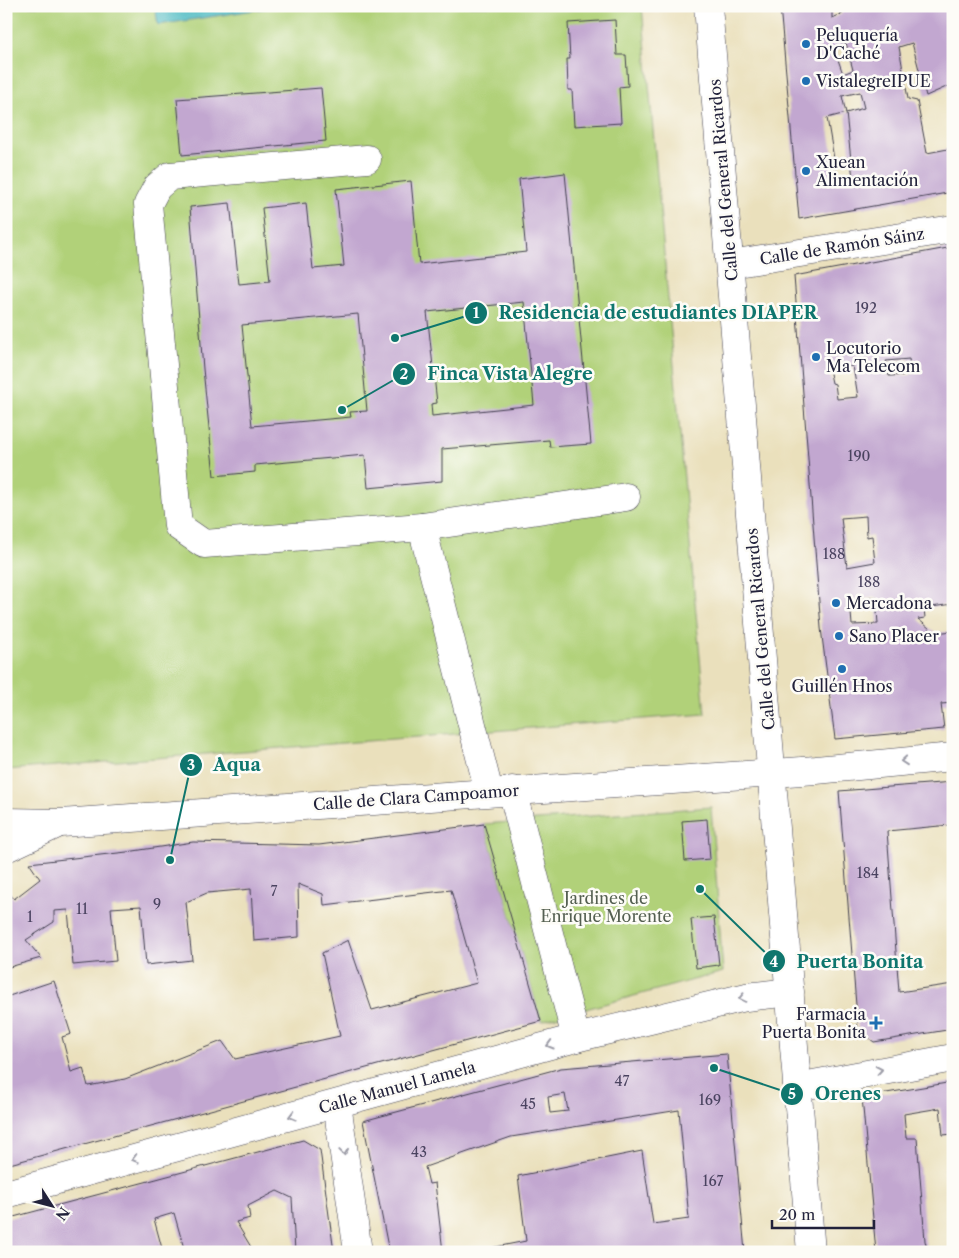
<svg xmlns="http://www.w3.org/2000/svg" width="959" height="1258" font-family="'Libre Caslon Text',serif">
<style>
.green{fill:#b1d179;stroke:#6a7a5a}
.water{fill:#4bbac2;stroke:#366e7e}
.building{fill:#c2a7d0;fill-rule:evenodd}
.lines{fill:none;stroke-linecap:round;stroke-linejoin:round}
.minor-casing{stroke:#403e4e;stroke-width:29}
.major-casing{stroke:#403e4e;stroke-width:29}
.minor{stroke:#fff;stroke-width:28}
.major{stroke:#fff;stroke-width:28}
.oneway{stroke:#9c9ca7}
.poi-dot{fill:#1f6fb2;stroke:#fdfcf7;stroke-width:2}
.labels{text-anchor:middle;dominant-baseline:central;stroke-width:5;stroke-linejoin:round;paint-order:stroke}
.number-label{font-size:14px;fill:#4a4360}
.poi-label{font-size:16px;fill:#22223b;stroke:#fdfcf7;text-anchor:start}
.street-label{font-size:16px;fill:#22223b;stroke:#fdfcf7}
.park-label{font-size:16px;fill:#545f51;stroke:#fdfcf7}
.leader{fill:none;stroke:#0f766e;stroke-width:2}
.callout-dot{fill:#0f766e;stroke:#fdfcf7;stroke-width:2}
.mark-label{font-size:15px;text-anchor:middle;font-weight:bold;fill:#fff}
.callout-label{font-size:18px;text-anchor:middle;font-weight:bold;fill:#0f766e;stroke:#fdfcf7;stroke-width:5;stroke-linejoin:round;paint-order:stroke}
</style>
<rect width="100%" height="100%" fill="#fdfcf7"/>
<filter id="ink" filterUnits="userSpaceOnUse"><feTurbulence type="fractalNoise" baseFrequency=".02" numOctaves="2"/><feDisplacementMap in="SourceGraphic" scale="10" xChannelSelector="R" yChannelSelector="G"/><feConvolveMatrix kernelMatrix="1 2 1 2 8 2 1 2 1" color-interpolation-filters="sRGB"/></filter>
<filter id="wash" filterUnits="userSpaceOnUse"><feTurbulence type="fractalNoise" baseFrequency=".0096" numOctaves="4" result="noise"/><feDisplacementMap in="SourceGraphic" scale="20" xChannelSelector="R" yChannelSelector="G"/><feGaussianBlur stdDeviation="1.12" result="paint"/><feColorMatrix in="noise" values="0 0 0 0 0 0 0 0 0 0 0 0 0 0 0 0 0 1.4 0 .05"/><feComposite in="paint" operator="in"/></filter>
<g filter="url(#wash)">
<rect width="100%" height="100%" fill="#eae0bc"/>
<g class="green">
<path d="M6,6h636l63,708 -699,56z"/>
<path d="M711,807l12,165 -182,49 -57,-197z"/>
</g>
<path class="water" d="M155,6h125l-122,19z"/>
<g id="blocks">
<g class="building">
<path d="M780,6h52v12l10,-4 -3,-8h114v78l-27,12 -14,-53 -13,4 9,52 9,2 10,52 26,-5v44l-154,27zM846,43l7,27 -10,4 -9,-26zM860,92l4,16 -18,5 7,66 -15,3 -11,-64 19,-5 -4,-17z"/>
<path d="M615,20l2,35h9l2,31 -9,1 2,36 -47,3 -2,-36h-4l-1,-31h3l-2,-36z"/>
<path d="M321,88l5,53 -144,14 -5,-56z"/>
<path d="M565,173l26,271 -41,3 -1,-7 -107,9v32l-74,7 -3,-33 -110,10v7l-41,4 -11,-107 -13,-162 40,-4 9,81 31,-3 -8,-73 44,-5 7,66 31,-3 -8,-77 75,-8 8,83 107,-12 -7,-73zM524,302l10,103 -102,11 -1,-12 6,-1 -10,-91zM358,314l9,97 -17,1 1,5 -99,9 -10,-101z"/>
<path d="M953,247v357l-29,4 1,10 -7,1 17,14 18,-2v72l-12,1 3,25 -109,10 -14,-111 -27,-352zM909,359l2,16 -22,1 -3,-15zM853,366l5,31 -21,2 -2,-15 -3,-1 -3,-14zM866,516l1,21 5,-1 3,26 -28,5 -6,-49zM876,597l2,27 -26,1 -2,-24z"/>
<path d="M953,782v63l-3,-20 -63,6 12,161 54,-8v45l-79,13 -16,-12 -19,-239z"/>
<path d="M707,819l3,40 -25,2 -3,-40z"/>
<path d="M484,824l57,197 -535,144v-168l48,-16 17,53 -9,3 9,35 12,-4 5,18 37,-7 97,-38 13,18 105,-23 -18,-83 26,-13 24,70 105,-27 -26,-93 -127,15 -1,-11 -25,-10 1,53 -45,4 -3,-52 -44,4 -21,9 6,58 -46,5 -5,-59 -30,2 5,53 -43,4 -5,-55 -14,1v11l-28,18 15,18 -35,10v-79l8,10 26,-20 -11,-16 98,-11 66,-10 126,3z"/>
<path d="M714,917l5,48 -23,3 -5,-49z"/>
<path d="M727,1054l18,198h-275l56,-11 -8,-65 124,-25 11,73 36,-5 -10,-109 -168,27 -86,30 4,17 6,-1 8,69h-54l-26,-131 198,-53zM565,1094l3,17 -18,2 -2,-16z"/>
<path d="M953,1082v52l-10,1 -3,-27 -36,6 2,24h11l8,103 3,11h-52l-14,-155z"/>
<path d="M303,1140l17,10 14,102h-39l-3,-54 -15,-7 -29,15 2,12 -14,4 18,30h-69l-11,-39 -20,6 9,33h-157v-33z"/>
</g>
</g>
</g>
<g filter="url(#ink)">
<use href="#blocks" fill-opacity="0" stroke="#403e4e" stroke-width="1"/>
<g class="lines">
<g class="minor-casing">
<g id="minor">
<path d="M367,159l-197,17 -13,11 -9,17 30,322 26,18 218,-17"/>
<path d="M730,264l223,-35"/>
<path d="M512,790l64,248"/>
<path d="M489,792l-67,-265 204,-30"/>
<path d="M6,822l55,1 755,-53 137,-13"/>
<path d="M6,848l49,-23"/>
<path d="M797,1087l156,-29"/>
<path d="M337,1104l21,148"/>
<path d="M6,1194l570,-156 170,-41 44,-5"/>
</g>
</g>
<g class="major-casing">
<path id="major" d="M708,6l103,1246"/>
</g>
<use href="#minor" class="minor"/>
<use href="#major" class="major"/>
</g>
<defs><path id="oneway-chevron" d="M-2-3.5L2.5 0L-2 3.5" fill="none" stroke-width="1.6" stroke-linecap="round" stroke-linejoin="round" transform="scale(1.25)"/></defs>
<g class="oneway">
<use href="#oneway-chevron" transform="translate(904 761) rotate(175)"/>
<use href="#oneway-chevron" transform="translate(742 998) rotate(168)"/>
<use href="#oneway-chevron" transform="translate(550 1045) rotate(164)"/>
<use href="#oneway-chevron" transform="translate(879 1070) rotate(-10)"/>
<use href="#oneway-chevron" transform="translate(292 1116) rotate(165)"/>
<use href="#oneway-chevron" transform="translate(344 1152) rotate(82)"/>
<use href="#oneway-chevron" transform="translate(135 1159) rotate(165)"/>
</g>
</g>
<g class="poi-dot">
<circle cx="806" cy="44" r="5"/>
<circle cx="806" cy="81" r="5"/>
<circle cx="806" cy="171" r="5"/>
<circle cx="816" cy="357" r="5"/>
<circle cx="836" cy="603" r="5"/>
<circle cx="839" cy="636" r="5"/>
<circle cx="842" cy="669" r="5"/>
<path d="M873.5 1015.5h5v5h5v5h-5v5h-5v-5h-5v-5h5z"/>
</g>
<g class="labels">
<g class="number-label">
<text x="866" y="308">192</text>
<text x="859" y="456">190</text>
<text x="834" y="554">188</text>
<text x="869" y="582">188</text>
<text x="868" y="873">184</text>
<text x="274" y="891">7</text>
<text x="157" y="904">9</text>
<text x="82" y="909">11</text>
<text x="30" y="917">1</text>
<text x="622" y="1081">47</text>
<text x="710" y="1100">169</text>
<text x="528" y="1104">45</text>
<text x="419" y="1152">43</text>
<text x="713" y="1181">167</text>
</g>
<g class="poi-label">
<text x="816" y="35">Peluquería<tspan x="816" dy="18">D'Caché</tspan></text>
<text x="816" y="81">VistalegreIPUE</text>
<text x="816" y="162">Xuean<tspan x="816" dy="18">Alimentación</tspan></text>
<text x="826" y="348">Locutorio<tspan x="826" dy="18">Ma Telecom</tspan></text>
<text x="846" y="603">Mercadona</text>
<text x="849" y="636">Sano Placer</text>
<text x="842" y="686" text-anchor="middle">Guillén Hnos</text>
<text x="866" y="1014" text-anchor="end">Farmacia<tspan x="866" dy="18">Puerta Bonita</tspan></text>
</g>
<g class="street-label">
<text transform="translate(723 180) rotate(-95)">Calle del General Ricardos</text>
<text transform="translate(842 246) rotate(-9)">Calle de Ramón Sáinz</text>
<text transform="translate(760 629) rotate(-95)">Calle del General Ricardos</text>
<text transform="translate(416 797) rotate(-4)">Calle de Clara Campoamor</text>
<text transform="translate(397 1087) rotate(-15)">Calle Manuel Lamela</text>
</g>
<g class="park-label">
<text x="606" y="898">Jardines de<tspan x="606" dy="18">Enrique Morente</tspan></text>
</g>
</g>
<path class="leader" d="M395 338L476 313M342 410L404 374M170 860L191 765M700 889L774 961M714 1068L792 1094"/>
<g class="callout-dot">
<circle cx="395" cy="338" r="5"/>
<circle cx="342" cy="410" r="5"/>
<circle cx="170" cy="860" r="5"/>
<circle cx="700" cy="889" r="5"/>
<circle cx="714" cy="1068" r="5"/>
<circle cx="476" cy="313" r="12"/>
<circle cx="404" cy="374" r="12"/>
<circle cx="191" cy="765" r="12"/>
<circle cx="774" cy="961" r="12"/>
<circle cx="792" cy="1094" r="12"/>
</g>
<g class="mark-label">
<text x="476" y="318">1</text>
<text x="404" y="379">2</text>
<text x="191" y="770">3</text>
<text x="774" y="967">4</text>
<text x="792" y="1099">5</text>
</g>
<g class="callout-label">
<text x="658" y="319">Residencia de estudiantes DIAPER</text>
<text x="510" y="380">Finca Vista Alegre</text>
<text x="237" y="771">Aqua</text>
<text x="860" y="968">Puerta Bonita</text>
<text x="848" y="1100">Orenes</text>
</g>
<rect width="959" height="1258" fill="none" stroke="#fdfcf7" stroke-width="25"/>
<g transform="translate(52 1206) rotate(126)" stroke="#fdfcf7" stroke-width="4" paint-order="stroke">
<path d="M0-4L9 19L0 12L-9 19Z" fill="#22223b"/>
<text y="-8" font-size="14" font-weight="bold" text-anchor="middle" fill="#22223b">N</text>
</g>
<path d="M772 1220v8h102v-8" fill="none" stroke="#22223b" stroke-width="2.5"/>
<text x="779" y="1220" font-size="15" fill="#22223b" stroke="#fdfcf7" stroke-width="4" paint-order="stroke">20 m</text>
</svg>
